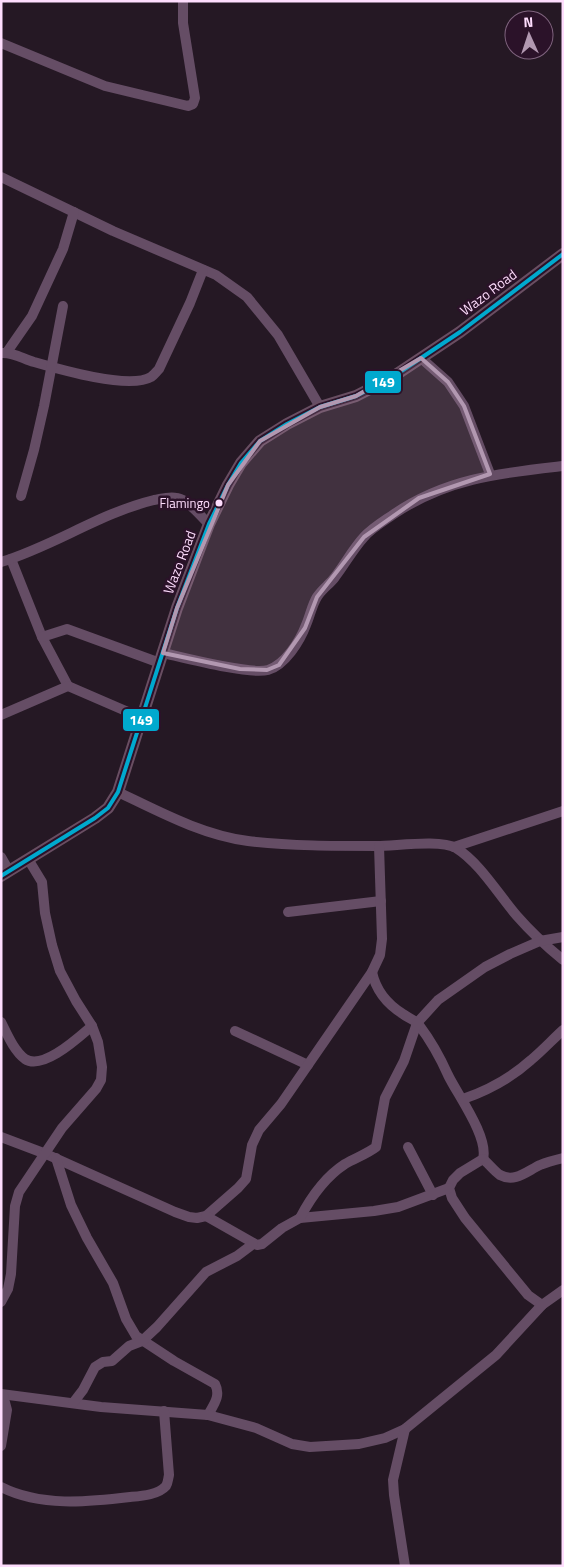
<svg xmlns="http://www.w3.org/2000/svg" width="564" height="1567" font-family="'Titillium Web',sans-serif">
<style>
.lines{fill:none;stroke-linecap:round;stroke-linejoin:round}
.minor{stroke:#654d65;stroke-width:10}
.major{stroke:#694e62;stroke-width:12}
.bus-1-casing{stroke:#2b1229;stroke-width:8}
.bus-1{stroke:#00a9ce;stroke-width:4}
.marked{fill:#b298b1;fill-opacity:0.2;stroke:#b298b1;stroke-width:4;stroke-linejoin:round}
.bus-dot{fill:#feddfd;stroke:#2b1229;stroke-width:2}
.labels{text-anchor:middle;dominant-baseline:central;stroke-width:5;stroke-linejoin:round;paint-order:stroke}
.bus-label{font-size:13px;fill:#feddfd;stroke:#2b1229;text-anchor:end}
.street-label{font-size:14px;fill:#feddfd;stroke:#2b1229}
.line-badge{stroke:#2b1229;stroke-width:2}
.badge-label{font-size:14px;text-anchor:middle;font-weight:bold;fill:#fff}
</style>
<rect width="100%" height="100%" fill="#251824"/>
<g class="lines">
<g class="minor">
<path d="M1,43l104,43 83,20 5,-2 2,-6 -12,-75v-22"/>
<path d="M1,177l112,54 103,44 31,22 31,38 42,72"/>
<path d="M7,352l25,-36 31,-67 11,-37"/>
<path d="M1,353c13,-1 22,6 33,9 24,7 95,28 117,15 3,-2 5,-5 8,-8l31,-66 13,-33"/>
<path d="M421,358l27,24 16,24 26,68"/>
<path d="M21,496l13,-46 10,-44 19,-100"/>
<path d="M11,559l31,78 26,49 74,32"/>
<path d="M1,562c53,-16 99,-49 153,-62 7,-1 15,-4 23,-2 12,2 23,18 32,26"/>
<path d="M42,637l25,-8 93,34"/>
<path d="M163,653c22,5 87,22 105,17 17,-5 32,-29 38,-45 4,-9 6,-20 11,-28 5,-8 13,-13 18,-20 10,-13 18,-28 29,-40 8,-9 20,-16 30,-23 53,-36 107,-41 169,-48"/>
<path d="M1,715l67,-29"/>
<path d="M118,792c42,20 84,43 130,49 43,5 86,5 129,5 19,0 63,-7 79,2 24,15 42,46 61,68 14,16 29,30 46,44"/>
<path d="M454,847l109,-36"/>
<path d="M1,857l8,14"/>
<path d="M288,912l93,-11"/>
<path d="M372,972c4,19 15,32 31,42 5,4 12,6 16,11 12,16 21,32 29,50 9,19 41,62 35,84l-23,14 -7,7 -4,8 3,10 13,20 63,77 14,10"/>
<path d="M1,1022c6,12 13,29 24,37 18,12 54,-22 67,-33"/>
<path d="M235,1031l73,34"/>
<path d="M463,1099c26,-9 48,-21 68,-39 11,-9 21,-20 32,-30"/>
<path d="M1,1137l45,17 129,58 14,5 8,1 9,-2 32,-28 8,-9 6,-34 7,-15 22,-26 91,-132 8,-17 2,-16 -3,-93"/>
<path d="M408,1147l25,48"/>
<path d="M56,1158l15,47 16,33 26,45 13,36 10,17 38,25 41,23c6,12 -1,20 -7,31"/>
<path d="M483,1159c6,5 11,12 17,16 15,8 27,-4 40,-10 7,-3 15,-5 23,-7"/>
<path d="M206,1216l51,29 5,-1 20,-16 18,-10 74,-7 24,-4 51,-19"/>
<path d="M300,1218c11,-21 25,-41 45,-54 10,-6 22,-10 31,-17l9,-49 19,-37 13,-38 21,-23 47,-33 25,-13 30,-13 23,-4"/>
<path d="M1,1302l7,-13 3,-15 4,-68 4,-14 43,-64 34,-39 5,-9 1,-13 -4,-25 -6,-16 -16,-25 -16,-30 -8,-26 -7,-32 -3,-31 -14,-23"/>
<path d="M1,1394l100,13 107,8 48,13 36,16 18,3 49,-3 26,-6 20,-9 91,-74 46,-50 21,-15"/>
<path d="M73,1403l10,-13 12,-23 8,-5 9,-1 17,-15 13,-5 15,-14 49,-55 31,-16 16,-12"/>
<path d="M1,1446l6,-36 -4,-15"/>
<path d="M1,1487c39,20 87,15 129,10 11,-1 28,-2 36,-11 2,-3 2,-7 3,-11l-5,-64"/>
<path d="M405,1566l-11,-71 -1,-15 12,-51"/>
</g>
<path class="major" d="M1,876l94,-58 13,-10 10,-16 59,-184 32,-84 19,-39 13,-22 19,-22 27,-17 33,-17 36,-11 35,-18 69,-46 103,-78"/>
<g class="bus-1-casing">
<path id="bus-1" d="M1,876l94,-58 13,-10 10,-16 59,-184 32,-84 19,-39 13,-22 19,-22 27,-17 33,-17 36,-11 35,-18 69,-46 103,-78"/>
</g>
<use href="#bus-1" class="bus-1"/>
</g>
<path class="marked" d="M421,358l27,24 16,24 26,68 -71,24 -55,39 -47,60 -12,31 -26,37 -12,5 -27,-1 -77,-16 14,-45 51,-123 32,-44 60,-34 36,-11z"/>
<circle class="bus-dot" cx="219" cy="503" r="4.5"/>
<g class="labels">
<g class="bus-label">
<text x="210" y="503">Flamingo</text>
</g>
<g class="street-label">
<text transform="translate(488 292) rotate(-37)">Wazo Road</text>
<text transform="translate(179 562) rotate(-69)">Wazo Road</text>
</g>
</g>
<g class="line-badge">
<rect x="364" y="370" width="38" height="24" rx="5" fill="#00a9ce"/>
<rect x="122" y="708" width="38" height="24" rx="5" fill="#00a9ce"/>
</g>
<g class="badge-label">
<text x="383" y="387">149</text>
<text x="141" y="725">149</text>
</g>
<rect width="564" height="1567" fill="none" stroke="#feddfd" stroke-width="5"/>
<g transform="translate(529 35) rotate(357)"><circle r="24" fill="#2b1229" stroke="#7f637e"/>
<path d="M0-4L9 19L0 12L-9 19Z" fill="#b298b1"/>
<text y="-8" font-size="14" font-weight="bold" text-anchor="middle" fill="#feddfd">N</text>
</g>
</svg>
